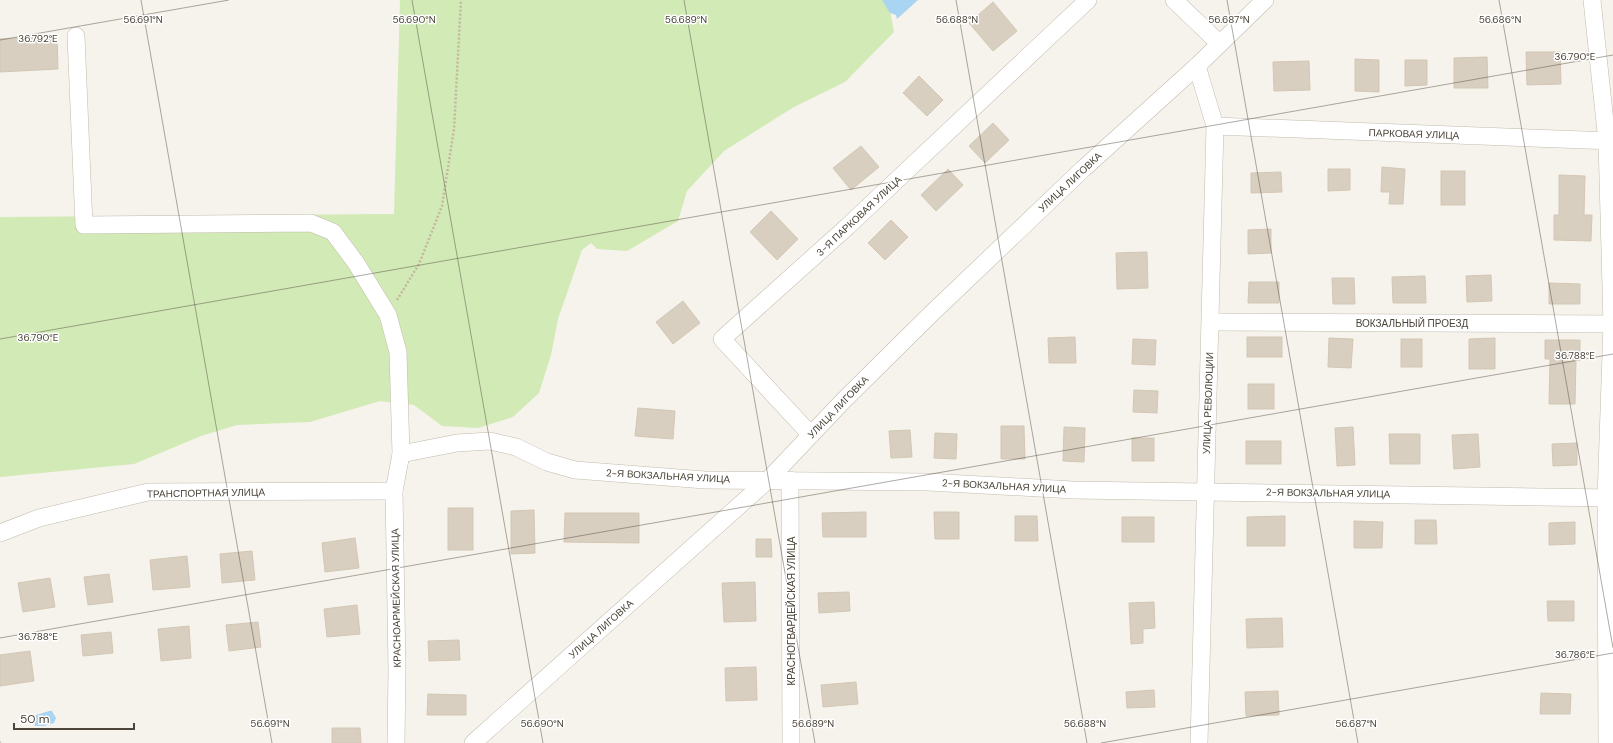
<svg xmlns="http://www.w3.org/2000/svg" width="1613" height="743" font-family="'DM Sans',sans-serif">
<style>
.green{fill:#d2eab5}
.water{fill:#a9d4f2}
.building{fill:#d8cfc1;stroke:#d3c7b4}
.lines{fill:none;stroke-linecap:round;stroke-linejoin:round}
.minor-casing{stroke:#c2bbae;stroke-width:18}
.path{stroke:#c4b79f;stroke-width:2.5;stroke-dasharray:2 2;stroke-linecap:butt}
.minor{stroke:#fff;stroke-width:17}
.ticks{fill:none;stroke:#4b4439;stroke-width:1;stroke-opacity:0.45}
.labels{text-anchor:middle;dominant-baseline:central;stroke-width:3;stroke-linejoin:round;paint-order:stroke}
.street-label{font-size:10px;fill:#4b4439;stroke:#fff}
.ticks-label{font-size:10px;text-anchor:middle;fill:#4b4439;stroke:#fff;stroke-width:3;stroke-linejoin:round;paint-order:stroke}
</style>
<rect width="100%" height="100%" fill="#f6f3ec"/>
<path class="green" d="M400,0h488l6,32 -49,50 -51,25 -70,44 -37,40 -9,30 -51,30 -30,-2 -6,-6 -9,7 -24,69 -7,36 -12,38 -26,24 -35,11 -36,-2 -28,-21 -34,-4 -70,21 -73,3 -36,11 -67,28 -134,13v-260l394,-3z"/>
<g class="water">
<path d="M882,0h36l-21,19 -1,-4 -6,-2z"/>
<path d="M49,711h3l4,7 -2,5 -10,3h-9l-1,-5 2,-6z"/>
</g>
<g class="building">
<path d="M993,2l24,29 -24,20 -24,-28z"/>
<path d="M57,36l1,33 -58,3v-33z"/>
<path d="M1526,52h34l1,32 -34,1z"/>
<path d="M1487,57l1,31h-34v-30z"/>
<path d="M1355,59l24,1v32l-24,-1z"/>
<path d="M1405,60h22v25l-22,1z"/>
<path d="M1309,61l1,29 -36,1 -1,-29z"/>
<path d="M919,76l24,24 -16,16 -24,-23z"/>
<path d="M993,123l16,17 -24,23 -16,-17z"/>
<path d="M861,146l18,21 -28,23 -18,-22z"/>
<path d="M1382,167l23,2 -2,35h-14l1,-12h-9z"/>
<path d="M948,169l15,16 -27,26 -15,-16z"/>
<path d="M1328,169h22v21l-22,1z"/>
<rect x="1441" y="171" width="24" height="34"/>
<path d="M1281,172l1,20 -31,1v-20z"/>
<path d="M1559,175l26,1 -1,39h8l-1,26 -37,-1v-25h5z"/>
<path d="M771,211l27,28 -21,21 -27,-28z"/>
<path d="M891,220l17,17 -23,23 -17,-17z"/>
<path d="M1271,229v24l-23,1v-24z"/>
<path d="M1147,252l1,36 -31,1 -1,-36z"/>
<path d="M1491,275l1,26 -25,1 -1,-26z"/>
<path d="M1425,276l1,27h-33l-1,-26z"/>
<path d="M1332,278h22l1,26h-22z"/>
<path d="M1249,282h30v21h-31z"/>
<path d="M1549,283l31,1v20h-31z"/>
<path d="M683,301l17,22 -27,21 -17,-22z"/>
<path d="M1075,337l1,26h-27l-1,-25z"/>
<rect x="1247" y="337" width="35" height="20"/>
<path d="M1329,338l24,1 -2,29 -23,-1z"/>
<path d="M1495,338v31h-26v-30z"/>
<path d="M1133,339l23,1 -1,25 -23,-1z"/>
<rect x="1401" y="339" width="21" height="28"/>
<path d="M1545,340h35v19h-4l-1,45h-26l1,-45h-5z"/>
<rect x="1248" y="384" width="26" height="25"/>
<path d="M1134,390l24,1 -1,22 -24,-1z"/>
<path d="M638,408l37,3 -2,28 -38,-3z"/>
<path d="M1001,426h23l1,33h-24z"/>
<path d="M1064,427l21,1 -1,34 -21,-1z"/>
<path d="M1353,427l2,38 -18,1 -2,-38z"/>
<path d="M910,430l2,27 -21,1 -2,-27z"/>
<path d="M935,433l22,1 -1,25 -22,-1z"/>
<path d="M1389,434h31v30h-30z"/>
<path d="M1478,434l2,33 -26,2 -2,-34z"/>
<rect x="1132" y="438" width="22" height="23"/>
<rect x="1246" y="441" width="35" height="23"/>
<path d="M1577,443v22l-24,1 -1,-22z"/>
<rect x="448" y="508" width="25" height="42"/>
<path d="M534,510l1,43 -24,1v-43z"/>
<path d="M866,512v25h-43l-1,-24z"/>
<path d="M934,512h25v27h-24z"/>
<path d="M565,513h74v30l-75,-1z"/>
<path d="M1015,516h22l1,25h-23z"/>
<path d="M1285,516v30h-38v-29z"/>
<rect x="1122" y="517" width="32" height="25"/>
<path d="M1415,520h21l1,24h-22z"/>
<path d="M1354,521l29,1 -1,26h-28z"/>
<path d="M1575,522v22l-26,1v-22z"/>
<path d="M355,538l4,30 -34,4 -3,-29z"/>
<path d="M756,539h15l1,18h-16z"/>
<path d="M252,551l3,29 -33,3 -2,-29z"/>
<path d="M187,556l3,31 -37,3 -3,-30z"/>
<path d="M109,574l4,28 -25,3 -4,-28z"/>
<path d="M50,578l5,29 -32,5 -5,-29z"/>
<path d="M755,582l1,39 -32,1 -2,-39z"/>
<path d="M849,592l1,19 -31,2 -1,-20z"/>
<path d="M1547,601h27v20h-26z"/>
<path d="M1154,602l1,26 -12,1v14l-12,1 -2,-41z"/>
<path d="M357,605l3,29 -33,3 -3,-28z"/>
<path d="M1282,618l1,29 -36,1 -1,-29z"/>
<path d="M258,622l3,25 -32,4 -3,-26z"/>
<path d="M189,626l2,32 -30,3 -3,-32z"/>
<path d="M111,632l2,21 -30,3 -2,-21z"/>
<path d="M459,640l1,20 -31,1 -1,-20z"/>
<path d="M30,651l4,30 -34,5v-31z"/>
<path d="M756,667l1,33 -31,1 -1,-33z"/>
<path d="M856,682l2,22 -35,3 -2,-22z"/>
<path d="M1154,690l1,17 -28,1 -1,-16z"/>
<path d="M1278,691l1,24 -33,1 -1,-24z"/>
<path d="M1541,693l30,1 -1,20h-30z"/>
<path d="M428,694l38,1v20h-39z"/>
<path d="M332,728h28l1,15h-29z"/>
</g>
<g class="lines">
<g class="minor-casing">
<g id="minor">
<path d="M1174,0l45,43"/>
<path d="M1592,0l15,141 5,183 -6,174 1,245"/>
<path d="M76,36l8,189 227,-2 22,9 23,31 32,52 10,37 3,102 -7,37 3,178 -1,74"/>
<path d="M1197,66l18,60 -16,617"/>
<path d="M1215,126l398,15"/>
<path d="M1211,322l402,2"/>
<path d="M811,435l-89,-96 126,-113 240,-226"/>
<path d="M401,454l56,-11 33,-2 26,6 31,15 28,8 130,10 223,2 145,8 540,8"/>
<path d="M790,480l1,263"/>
<path d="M0,533l39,-15 109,-26 246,-1"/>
<path d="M473,743l296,-264 75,-79 88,-87 151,-144 114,-103 68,-66"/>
</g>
</g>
<path class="path" d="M397,300l22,-36 23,-58 12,-77 7,-129"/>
<use href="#minor" class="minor"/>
</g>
<path class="ticks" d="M141,0l131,743M412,0l131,743M684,0l131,743M956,0l131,743M1227,0l131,743M1499,0l114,648M0,40l229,-40M0,339l1613,-284M0,638l1613,-284M0,741v2M1101,743l512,-90"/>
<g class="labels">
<g class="street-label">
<text transform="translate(1414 134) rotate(2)">ПАРКОВАЯ УЛИЦА</text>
<text transform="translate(1070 182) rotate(-43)">УЛИЦА ЛИГОВКА</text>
<text transform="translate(859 216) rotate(-43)">3-Я ПАРКОВАЯ УЛИЦА</text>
<text x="1412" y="323">ВОКЗАЛЬНЫЙ ПРОЕЗД</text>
<text transform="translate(1208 403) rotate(-88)">УЛИЦА РЕВОЛЮЦИИ</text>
<text transform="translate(838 407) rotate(-46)">УЛИЦА ЛИГОВКА</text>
<text transform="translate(668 476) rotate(3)">2-Я ВОКЗАЛЬНАЯ УЛИЦА</text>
<text transform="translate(1004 486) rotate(3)">2-Я ВОКЗАЛЬНАЯ УЛИЦА</text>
<text transform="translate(206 493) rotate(-1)">ТРАНСПОРТНАЯ УЛИЦА</text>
<text transform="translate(1328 493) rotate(1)">2-Я ВОКЗАЛЬНАЯ УЛИЦА</text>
<text transform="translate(396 598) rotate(-91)">КРАСНОАРМЕЙСКАЯ УЛИЦА</text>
<text transform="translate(791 611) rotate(-90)">КРАСНОГВАРДЕЙСКАЯ УЛИЦА</text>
<text transform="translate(601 629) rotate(-42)">УЛИЦА ЛИГОВКА</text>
</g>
</g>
<g class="ticks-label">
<text x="143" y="23">56.691°N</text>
<text x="957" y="23">56.688°N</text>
<text x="1229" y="23">56.687°N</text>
<text x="1500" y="23">56.686°N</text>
<text x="414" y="23">56.690°N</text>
<text x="686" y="23">56.689°N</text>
<text x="38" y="42">36.792°E</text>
<text x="1575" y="60">36.790°E</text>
<text x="38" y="341">36.790°E</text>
<text x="1575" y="359">36.788°E</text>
<text x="38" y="640">36.788°E</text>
<text x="1575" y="658">36.786°E</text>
<text x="270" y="727">56.691°N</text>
<text x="542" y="727">56.690°N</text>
<text x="813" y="727">56.689°N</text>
<text x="1085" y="727">56.688°N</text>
<text x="1356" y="727">56.687°N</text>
</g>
<path d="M14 723v6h120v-6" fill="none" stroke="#4b4439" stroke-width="2"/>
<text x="20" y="723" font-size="12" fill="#4b4439" stroke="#ffffff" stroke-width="3" paint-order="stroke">50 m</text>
</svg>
